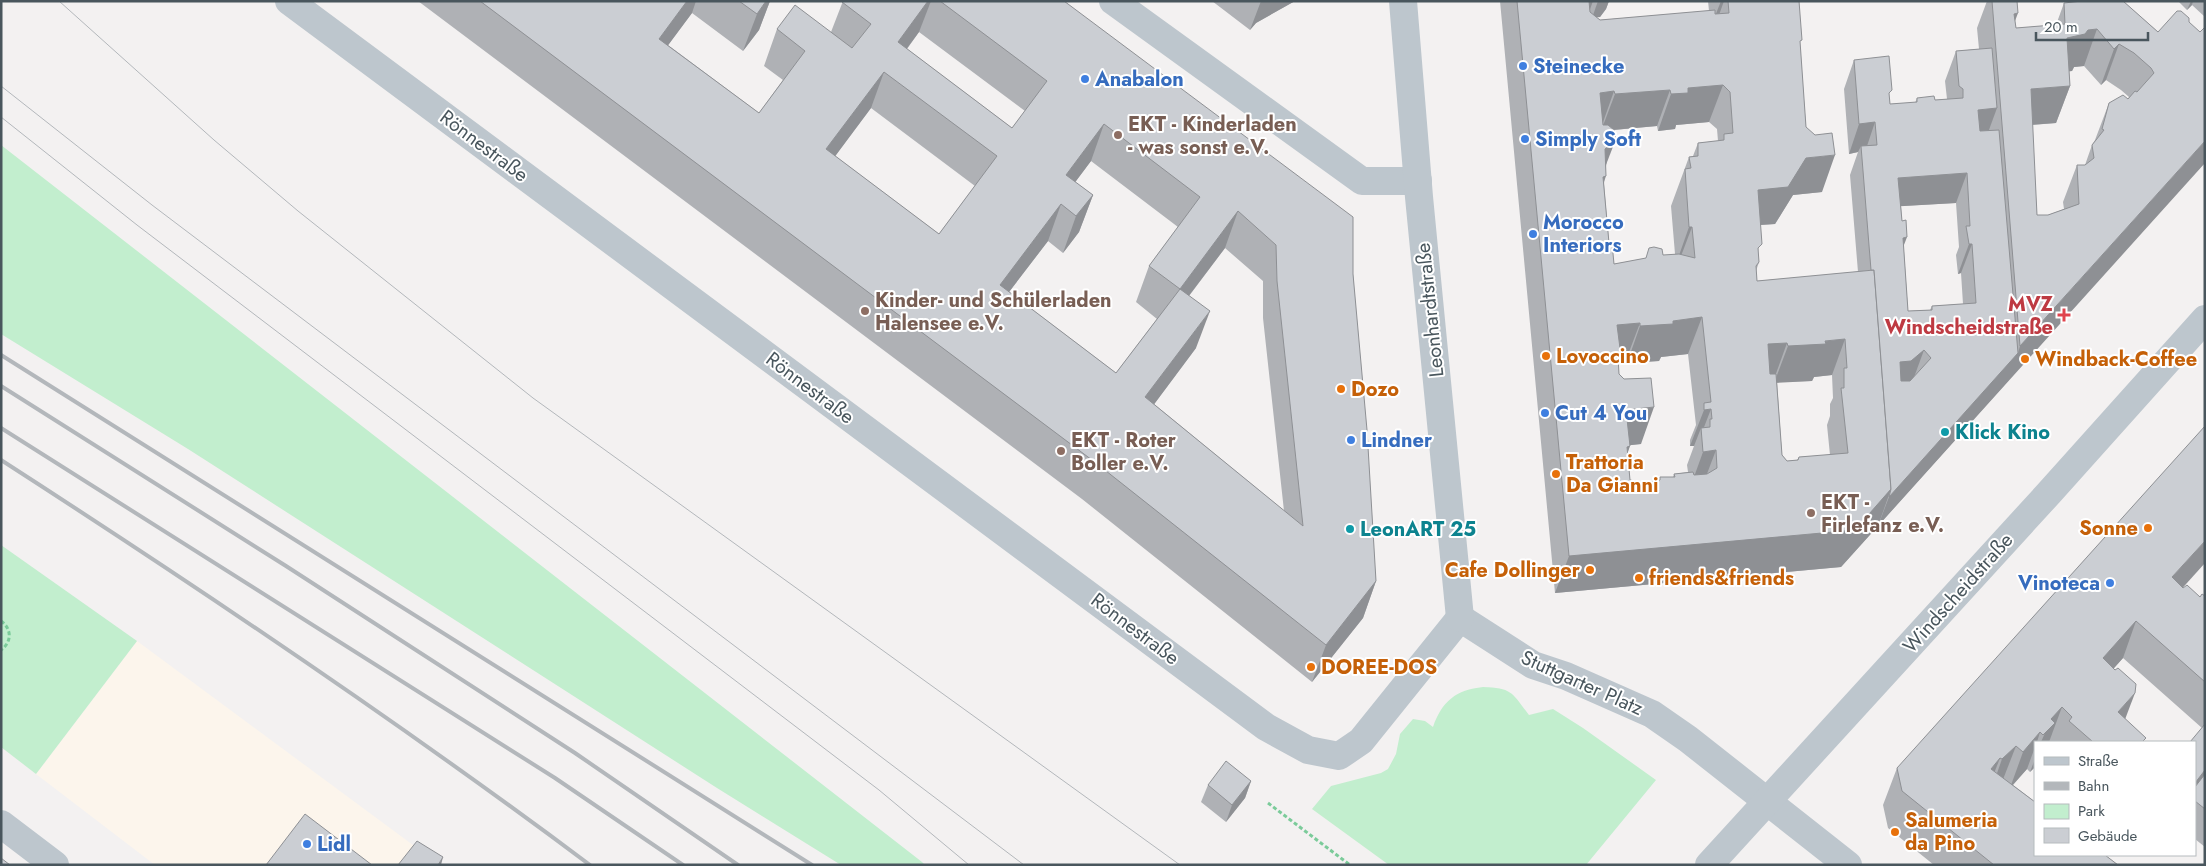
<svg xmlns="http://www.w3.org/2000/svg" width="2206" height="866" font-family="Jost,sans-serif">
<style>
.commercial{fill:#fcf5ec}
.green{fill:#c2eece}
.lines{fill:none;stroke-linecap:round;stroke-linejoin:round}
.path{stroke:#7bcb9a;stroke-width:3;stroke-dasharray:4 2.5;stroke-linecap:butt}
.street{stroke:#bdc6cd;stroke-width:28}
.tram{stroke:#b3b7bb;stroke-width:1}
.rail{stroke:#b3b7bb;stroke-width:4}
.wall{fill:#afb1b5;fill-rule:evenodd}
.shaded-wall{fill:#8e9094}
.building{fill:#cbced3;stroke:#8e9094;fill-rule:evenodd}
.shop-dot{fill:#3f7fe0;stroke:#fff;stroke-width:2}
.education-dot{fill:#8d6e63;stroke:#fff;stroke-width:2}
.health-dot{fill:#e0444e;stroke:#fff;stroke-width:2}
.food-dot{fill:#e8710a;stroke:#fff;stroke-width:2}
.culture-dot{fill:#0f9aa8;stroke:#fff;stroke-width:2}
.labels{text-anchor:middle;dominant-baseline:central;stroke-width:4;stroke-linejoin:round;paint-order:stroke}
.shop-label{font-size:20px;font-weight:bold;fill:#366cbe;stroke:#fff;text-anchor:start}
.education-label{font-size:20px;font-weight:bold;fill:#785e54;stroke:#fff;text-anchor:start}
.street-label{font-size:20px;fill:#49565d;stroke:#fff}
.health-label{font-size:20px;font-weight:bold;fill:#be3a42;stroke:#fff;text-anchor:end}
.food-label{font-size:20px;font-weight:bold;fill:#c56008;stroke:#fff;text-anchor:start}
.culture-label{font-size:20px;font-weight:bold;fill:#0d838f;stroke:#fff;text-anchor:start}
</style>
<rect width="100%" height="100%" fill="#f3f1f1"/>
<path class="commercial" d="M137,641l303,224h-285l-119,-91z"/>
<g class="green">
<path d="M1,145l921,717 3,3h-84l-124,-77 -529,-339 -187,-115z"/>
<path d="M1,545l136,96 -101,133 -35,-27z"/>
<path d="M1483,687c30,1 29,6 46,28l24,-6 30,19 73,52 -70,85h-197l-77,-56 19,-23 50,-13 7,-4 8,-15 4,-20 13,-15 12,2 8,6c9,-26 23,-37 50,-40z"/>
</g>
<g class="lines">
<g class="path">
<path d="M1,621c11,8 11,21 0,29"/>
<path d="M1268,803l82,62"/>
</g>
<g class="street">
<path d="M289,1l977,726 42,23 31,6 22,-15 99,-123 73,47 33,11 86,38 36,25 160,126"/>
<path d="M1113,1l249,180h56"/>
<path d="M1403,1l16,196 41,421"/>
<path d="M1,824l54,41"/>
<path d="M1709,865l340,-372 156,-174"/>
</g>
<g class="tram">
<path d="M59,1l155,139 84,71 235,187 647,467"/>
<path d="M1,86l151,119 872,660"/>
<path d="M1,117l136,108 742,565 90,75"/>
</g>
<g class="rail">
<path d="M1,355l811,510"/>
<path d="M1,386l285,180 289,187 163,112"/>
<path d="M1,428l554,350 128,87"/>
<path d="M1,460c200,129 398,262 589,405"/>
</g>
</g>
<g class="wall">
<path d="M418,1h352l-11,29 -16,21 -51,-38 -24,32 91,68 24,-33 -19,-14 13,-37 54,3 12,-31h221l289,273 23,307 -13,37 -51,64 -230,-183zM919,32l106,79 -13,17 -105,-79zM871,108l104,78 -36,48 -104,-78zM1091,161l87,66 -29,39 -13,36 21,17 -41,54 -107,-81 39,-51 15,12 16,-21 14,-37 -18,-13zM1225,248l38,33v37l21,193 -130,-107 42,-56 -7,-52z"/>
<path d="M1212,1h83l-39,22 -6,7z"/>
<path d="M1500,1h109l-3,8 -6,8h-4l4,3 109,-9 -1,-10h91l1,45 6,81 16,65 -29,3 -18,29 -15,1 -2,27 1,10 -3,9 1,10 101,-9 -8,-97 8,-23 -9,2 -5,-65 10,-29 35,37 1,7 25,-1 2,-5 18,2 12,-1 -2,-18 11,-30 23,-2 -2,-21 10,-27h30l-2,20 1,7 40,-3 8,-22h6l-2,-2h55l35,31 31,-14 -182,364 -166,185 -286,26zM2084,66l17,19 5,-5 15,10 8,7 -1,2 -19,4 -14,37 -3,5 -7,20h-8l-14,37 1,7 -16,6h-11l-5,-90 24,-2 14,-37 -1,-15h3l2,-4zM1709,122l8,7 1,12 -20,2 -5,13 -4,1 -18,49 4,48 -61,10 -5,-21 -5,-59 2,-18 8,-36 43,-4 1,5 17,-2 1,-4zM1956,203l3,44 -3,8 2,19 3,-1 2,31 -31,2 -2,4 -22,1 -7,-105zM1688,354l8,71 -6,15v6h4l-7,19 1,7 -14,2 -1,3h-13l-2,3 -15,3 -13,-3 -3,-26 3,-9 11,-1 -22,-70 -1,-11 1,-3h7l1,3 32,-2 2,-4zM1832,375l1,23 -3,6v12l-3,9 3,30 -31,2 -2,3 -10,1 -5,-6 -5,-73 35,-1 2,-4z"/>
<path d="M2178,1h27v16l-13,-12 -5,5z"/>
<path d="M2183,588l17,9 5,-1v251l-10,-8v-97l7,-14 -79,-70 -9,10 11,51 19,23h-109v25l-5,5 -3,-3 -14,16 105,80h-184l-46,-37 -5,-23 14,-37z"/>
<path d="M1251,781l-6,17 -19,24 -25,-20 7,-17z"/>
</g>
<g class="shaded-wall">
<path d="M687,1h9l-4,12 -46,62 13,-36z"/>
<path d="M766,1h4l-11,29 -16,21 14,-37z"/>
<path d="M928,1h3l-12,31 -31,42 10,-32z"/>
<path d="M1261,1h34l-39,22 -6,7z"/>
<path d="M1578,1h15l-4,11z"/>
<path d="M1598,1h11l-3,8 -6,8 -8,1z"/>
<path d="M1721,1h3l-10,28h-4z"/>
<path d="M2191,1h2l-1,4 -5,5z"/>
<path d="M2018,13l-14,37 10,-36z"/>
<path d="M2097,29l-13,37 -10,1 -2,4 -19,3 14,-36 21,-8z"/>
<path d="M2119,44l-13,36 -5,5 13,-36z"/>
<path d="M884,72l-13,36 -58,78 13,-37z"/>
<path d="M1723,85l-14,37 -33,3 -1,4 -17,2 13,-37 17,-6z"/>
<path d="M2070,86l-14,37 -39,3 14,-37z"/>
<path d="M1670,90l-13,36 -56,5 14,-37z"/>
<path d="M1614,91l-13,37 -1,-35z"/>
<path d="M1997,108l-11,30 -19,1 11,-29z"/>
<path d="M1875,122l-10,30 -4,-6 -3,6 -9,2 10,-30z"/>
<path d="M1104,124l-13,37 -38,51 13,-37z"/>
<path d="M1616,139l-14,36 3,-26z"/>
<path d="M2205,141v22l-327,363 11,-29 129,-144 2,-7z"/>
<path d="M1835,155l-13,37 -29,3 -18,29 -31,2 14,-36 48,-32z"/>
<path d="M1967,173l-11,30 -69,4 11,-29z"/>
<path d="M1606,176l-13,37 10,-36z"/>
<path d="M1093,195l-14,37 -16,21 13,-37z"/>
<path d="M1061,204l-13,37 -62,81 14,-37z"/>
<path d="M1238,211l-13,37 -59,78 14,-37z"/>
<path d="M1689,227h3l-14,37h-2z"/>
<path d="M1907,237l-11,29 7,-28z"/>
<path d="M1969,244h3l-11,29 -3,1z"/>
<path d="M1210,311l-14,37 -64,86 13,-37z"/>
<path d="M1702,317l-14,37 -27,3 -2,4 -32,2 13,-37 33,-5z"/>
<path d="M1640,323l-14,37h-7l-12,33 10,-68z"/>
<path d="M1845,339l-13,36 -18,2 -2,4 -38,2 14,-37z"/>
<path d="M1787,343l-13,36 -19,2 13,-37z"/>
<path d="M1924,350l-11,30 -24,11 11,-29z"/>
<path d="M1654,407l-13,37 -28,3 13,-37z"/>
<path d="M1711,409l-10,26v-7l-7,18h-4l14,-36z"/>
<path d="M1630,446l-13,37 10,-36z"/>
<path d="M1716,450l-14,37 -12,1 13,-36z"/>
<path d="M1891,489l-13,37 -37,41 -286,26 14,-37z"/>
<path d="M2205,541v22l-46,51 13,-37z"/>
<path d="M1376,581l-13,37 -51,64 14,-37z"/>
<path d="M2136,621l-13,37 -33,37 13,-37z"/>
<path d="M2135,693l-14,37 -3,-18z"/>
<path d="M2062,707l-13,35h-8l10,-23z"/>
<path d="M2040,732l-3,10h-2v5l-8,22 -17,19 13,-36z"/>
<path d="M2016,746l-14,36 -13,14 13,-37z"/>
<path d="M2000,758l-14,36 5,-25z"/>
<path d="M2035,759v8l-5,5z"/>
<path d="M2205,770v20l-10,11v-18z"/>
<path d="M1251,781l-6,17 -19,24 6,-17z"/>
<path d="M443,857l-2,8h-3z"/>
</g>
<g class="building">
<path d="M480,1h207l-28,38 100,74 46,-62 -28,-22 18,-24 57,43 19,-24 -29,-22 1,-1h85l-30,41 114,86 35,-47 -107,-80h124l289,216v57l14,156 9,151 -50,64 -230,-182zM884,72l113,84 -58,78 -113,-85zM1104,124l96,73 -51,69 31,23 58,-78 38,34 1,36 26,245 -158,-129 65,-86 -30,-22 -64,84 -116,-88 61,-81 15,12 17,-21 -27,-20z"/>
<path d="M739,1h27l-9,13z"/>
<path d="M1517,1h72l1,11 10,8 115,-10v4l14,-1 -1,-12h71l3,39 -2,1 6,86 9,8 17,-2 3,22 -29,3 -18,29 -30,3 4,54 -4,4 1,14 -3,4 1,15 117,-11 17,219 -36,41 -286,26zM1723,85l7,7 3,41 -9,1v6l-26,3v13l-9,1 2,11 -6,1 4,58h3l3,31 -16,-4 -16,1 -1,-6 -8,-2 -5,1 -3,10 -32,6 -2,-21h-3l-6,-66 3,-1 -1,-27 11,-10 -2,-9 -6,-5h-5l-3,-32 14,-2 1,3 55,-4 1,4 17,-1v-5zM1702,317l9,85 -7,1v7l7,-1 1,10h-2v8l-9,1 2,24 13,-2 1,18 -10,6 -13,1 -1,-3 -19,2 1,3h-15v3l-17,3 -13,-3 -3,-33 3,-1 -4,-36 28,-3 -3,-29 -27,1 -5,-5 -1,-17 3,-1 -4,-31 23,-2v3l33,-2v-3zM1845,339l2,29h-3v20h-3l7,65 -49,4 -1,3 -11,1 -5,-6 -6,-81h-6l-2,-30 19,-1 1,3 38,-2 -1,-3z"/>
<path d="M1992,1h25l1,12 -4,1 2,14 49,-4 -1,-21 18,-2h41l35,31 19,-21h4l8,7v4l11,10 5,-5v114l-185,205zM2097,29l17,20 5,-5 15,9 17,15 3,5 -17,19 -2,-1 -7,8 -5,-4 -14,8 -7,26 2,1 -12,15 2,13 -9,7h-8l2,39 -31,11h-11l-6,-126 39,-3 -3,-48 18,-4 3,-4z"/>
<path d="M1992,48l5,60 -19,2 2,21 19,-1 19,223 -129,144 2,-8 -17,-219h-3l-10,-124 16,-1 -2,-23 -16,2 -5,-64 35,-4 3,34 -3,3 1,11 27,-2v-4l17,-2 1,4 28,-2v-9l-4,-3 -3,-35zM1967,173l3,53h-4l3,18h3l4,59 -44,3v4l-24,1 -5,-73 4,-1 -1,-17 -4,1 -4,-43zM1924,350l7,8 -21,23h-9l-1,-19 11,-1z"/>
<path d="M2205,426v115l-33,36 11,11 4,-3 13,12 2,-3 3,2v86l-69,-61 -33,37 12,12 3,-2 18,16 -1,9 -17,19 28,26 -4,4h-49l-24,-21 3,-4 -10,-10 -11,12 4,4 -12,12 -3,-3 -17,20 -7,-6 -14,13 -2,-1 -9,11 44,33v53h70l13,10h-124l-92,-74 -5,-23z"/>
<path d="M2205,724v46l-10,13v-41h-5z"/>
<path d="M1226,761l25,20 -19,24 -24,-20z"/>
<path d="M2205,774v35l-10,-8v-14z"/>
<path d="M305,814l67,51h-106z"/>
<path d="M417,841l26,16 -5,8h-40z"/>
<path d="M1,858l9,7h-9z"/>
</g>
<g class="shop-dot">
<circle cx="1523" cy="66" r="5"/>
<circle cx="1085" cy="79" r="5"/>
<circle cx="1525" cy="139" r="5"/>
<circle cx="1533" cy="234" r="5"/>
<circle cx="1545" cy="413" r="5"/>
<circle cx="1351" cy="440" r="5"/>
<circle cx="2110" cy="583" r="5"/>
<circle cx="307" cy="844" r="5"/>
</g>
<g class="education-dot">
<circle cx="1118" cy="135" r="5"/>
<circle cx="865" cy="311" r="5"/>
<circle cx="1061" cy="451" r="5"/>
<circle cx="1811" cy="513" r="5"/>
</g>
<path class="health-dot" d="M2061.5 307.5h5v5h5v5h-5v5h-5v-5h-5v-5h5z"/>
<g class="food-dot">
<circle cx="1546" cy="356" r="5"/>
<circle cx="2025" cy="359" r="5"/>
<circle cx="1341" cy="389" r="5"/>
<circle cx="1556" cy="474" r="5"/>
<circle cx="2148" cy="528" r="5"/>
<circle cx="1590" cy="570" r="5"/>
<circle cx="1639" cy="578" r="5"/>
<circle cx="1311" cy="667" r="5"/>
<circle cx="1895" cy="832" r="5"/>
</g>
<g class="culture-dot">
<circle cx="1945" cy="432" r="5"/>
<circle cx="1350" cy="529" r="5"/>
</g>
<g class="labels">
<g class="shop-label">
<text x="1533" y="66">Steinecke</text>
<text x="1095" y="79">Anabalon</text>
<text x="1535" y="139">Simply Soft</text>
<text x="1543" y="222">Morocco<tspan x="1543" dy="23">Interiors</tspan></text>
<text x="1555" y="413">Cut 4 You</text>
<text x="1361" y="440">Lindner</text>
<text x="2100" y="583" text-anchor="end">Vinoteca</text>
<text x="317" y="844">Lidl</text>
</g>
<g class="education-label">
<text x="1128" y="124">EKT - Kinderladen<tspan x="1128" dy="23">- was sonst e.V.</tspan></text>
<text x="875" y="300">Kinder- und Schülerladen<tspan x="875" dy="23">Halensee e.V.</tspan></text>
<text x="1071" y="440">EKT - Roter<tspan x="1071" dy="23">Boller e.V.</tspan></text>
<text x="1821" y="502">EKT -<tspan x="1821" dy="23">Firlefanz e.V.</tspan></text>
</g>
<g class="street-label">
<text transform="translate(484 146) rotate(37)">Rönnestraße</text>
<text transform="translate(1430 310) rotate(-96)">Leonhardtstraße</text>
<text transform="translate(810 388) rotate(37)">Rönnestraße</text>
<text transform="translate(1958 593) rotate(-48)">Windscheidstraße</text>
<text transform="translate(1135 629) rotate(37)">Rönnestraße</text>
<text transform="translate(1582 683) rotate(24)">Stuttgarter Platz</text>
</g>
<g class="health-label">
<text x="2053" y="304">MVZ<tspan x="2053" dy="23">Windscheidstraße</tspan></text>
</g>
<g class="food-label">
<text x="1556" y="356">Lovoccino</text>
<text x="2035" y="359">Windback-Coffee</text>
<text x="1351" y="389">Dozo</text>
<text x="1566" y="462">Trattoria<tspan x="1566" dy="23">Da Gianni</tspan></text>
<text x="2138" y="528" text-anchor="end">Sonne</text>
<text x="1580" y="570" text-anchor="end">Cafe Dollinger</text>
<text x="1649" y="578">friends&amp;friends</text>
<text x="1321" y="667">DOREE-DOS</text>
<text x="1905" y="820">Salumeria<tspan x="1905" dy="23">da Pino</tspan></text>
</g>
<g class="culture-label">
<text x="1955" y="432">Klick Kino</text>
<text x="1360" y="529">LeonART 25</text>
</g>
</g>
<rect width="2206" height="866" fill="none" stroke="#49565d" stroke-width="5"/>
<rect x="2034" y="741" width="162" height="115" fill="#ffffff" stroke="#b6bbbe"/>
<rect x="2044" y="757" width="25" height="8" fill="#bdc6cd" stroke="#b6bbbe"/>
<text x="2078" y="766" font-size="15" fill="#49565d">Straße</text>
<rect x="2044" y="782" width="25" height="8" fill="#b3b7bb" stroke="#b6bbbe"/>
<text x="2078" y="791" font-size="15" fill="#49565d">Bahn</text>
<rect x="2044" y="804" width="25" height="15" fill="#c2eece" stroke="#b6bbbe"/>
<text x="2078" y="816" font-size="15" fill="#49565d">Park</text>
<rect x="2044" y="828" width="25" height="15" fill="#cbced3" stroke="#b6bbbe"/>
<text x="2078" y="841" font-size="15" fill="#49565d">Gebäude</text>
<path d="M2036 32v8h112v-8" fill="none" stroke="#49565d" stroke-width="2.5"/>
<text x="2044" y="32" font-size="15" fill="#49565d" stroke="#ffffff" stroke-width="4" paint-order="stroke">20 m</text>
</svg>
